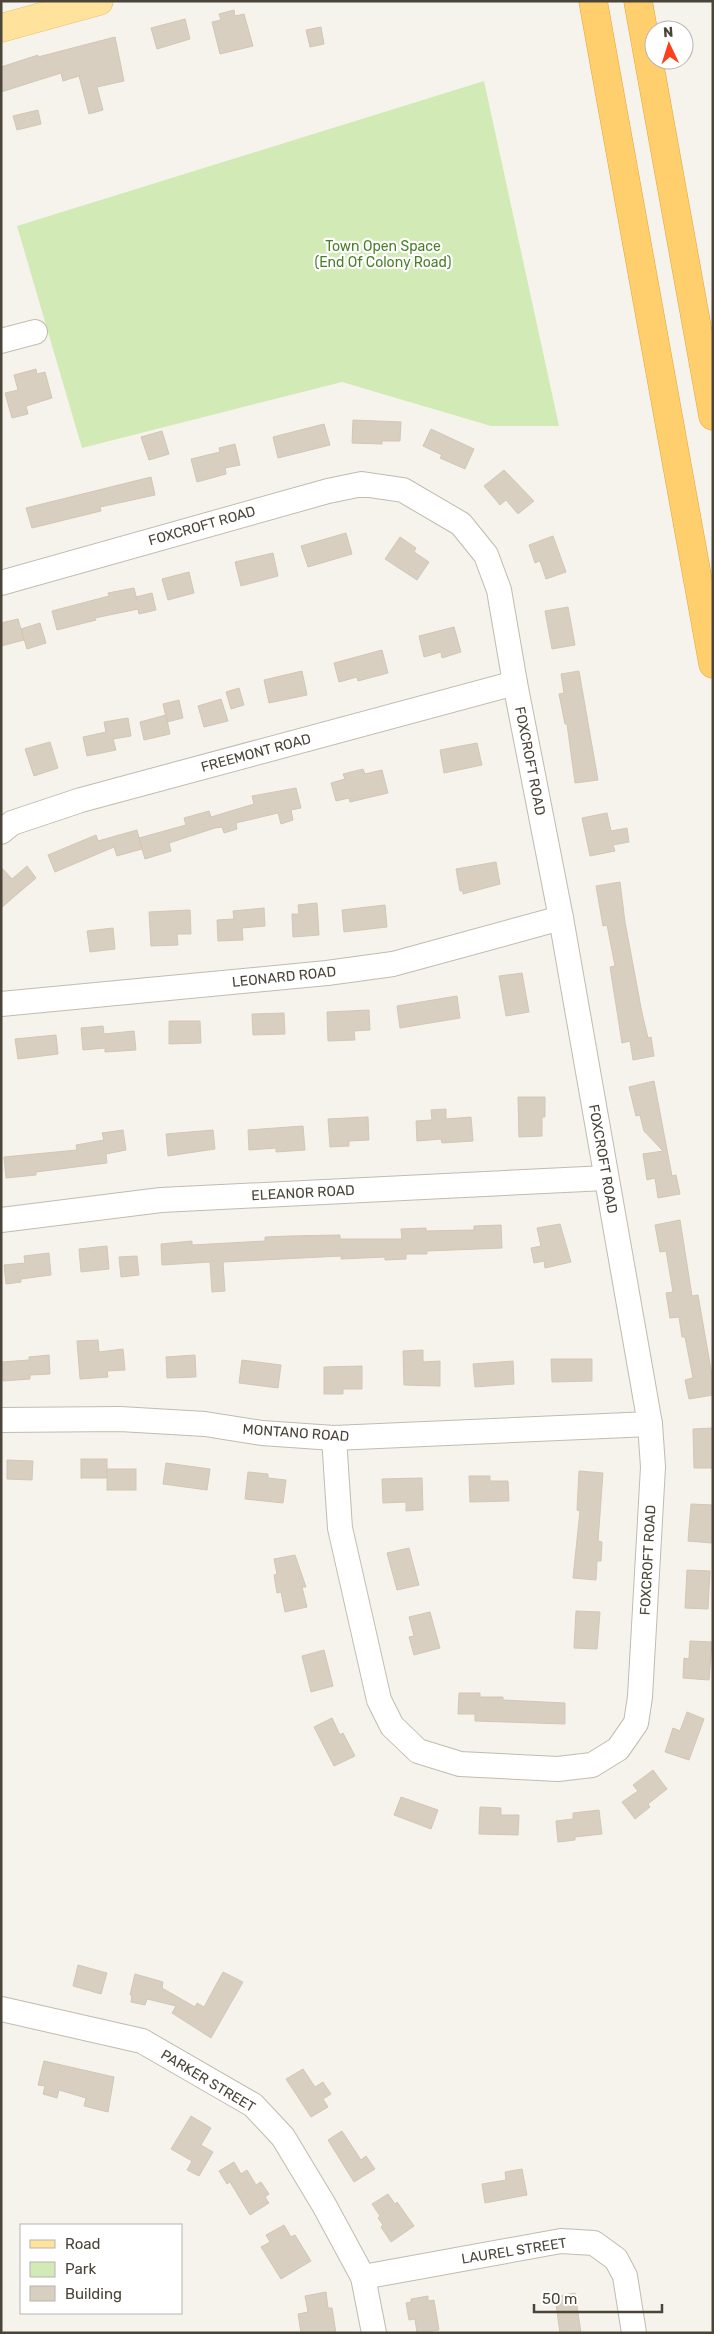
<svg xmlns="http://www.w3.org/2000/svg" width="714" height="2334" font-family="Rubik,sans-serif">
<style>
.green{fill:#d2eab5}
.building{fill:#d8cfc1;stroke:#d3c7b4}
.lines{fill:none;stroke-linecap:round;stroke-linejoin:round}
.minor-casing{stroke:#c2bbae;stroke-width:26}
.major-casing{stroke:#e6c16a;stroke-width:29}
.highway-casing{stroke:#e0a43c;stroke-width:29}
.minor{stroke:#fff;stroke-width:24}
.major{stroke:#ffe39c;stroke-width:28}
.highway{stroke:#ffcf6e;stroke-width:28}
.labels{text-anchor:middle;dominant-baseline:central;stroke-width:4.5;stroke-linejoin:round;paint-order:stroke}
.park-label{font-size:14px;fill:#4a7f2a;stroke:#fff}
.street-label{font-size:14px;fill:#4b4439;stroke:#fff}
</style>
<rect width="100%" height="100%" fill="#f6f3ec"/>
<path class="green" d="M484,81l75,345h-68l-149,-44 -260,66 -65,-222z"/>
<g class="building">
<path d="M234,10l1,6 9,-2 9,32 -33,8 -8,-32 9,-2 -2,-6z"/>
<path d="M185,19l5,20 -33,10 -6,-21z"/>
<path d="M321,27l3,17 -14,3 -4,-17z"/>
<path d="M115,37l9,44 -27,6 6,23 -14,4 -10,-38 -16,5 -2,-8 -60,19v-25l37,-12v2z"/>
<path d="M38,110l3,14 -24,6 -4,-14z"/>
<path d="M36,369l1,5 8,-2 7,26 -26,8 2,8 -16,4 -7,-25 13,-3 -4,-15z"/>
<path d="M353,420l48,2 -1,19h-18v3l-30,-1z"/>
<path d="M324,424l6,21 -52,13 -5,-21z"/>
<path d="M431,429l43,20 -9,20 -25,-11 2,-3 -19,-9z"/>
<path d="M162,431l7,23 -20,6 -8,-23z"/>
<path d="M235,444l5,21 -15,3 1,6 -29,8 -6,-23 29,-7 -1,-4z"/>
<path d="M504,470l30,31 -16,13 -12,-14 -6,5 -16,-19z"/>
<path d="M151,477l4,18 -55,12 1,4 -69,17 -6,-20z"/>
<path d="M346,533l6,21 -44,13 -7,-21z"/>
<path d="M553,536l13,36 -20,7 -6,-18 -5,2 -6,-18z"/>
<path d="M400,537l16,11 -2,4 15,10 -12,18 -32,-21z"/>
<path d="M273,553l5,23 -37,10 -6,-24z"/>
<path d="M189,572l5,21 -26,7 -6,-21z"/>
<path d="M134,588l3,12 -1,-3 16,-4 4,17 -17,4 -1,-5 -43,9 1,2 -39,10 -5,-19 57,-15 -1,-3z"/>
<path d="M568,607l7,38 -23,4 -7,-38z"/>
<path d="M18,619l6,21 -23,6v-23z"/>
<path d="M40,623l6,20 -19,6 -6,-20z"/>
<path d="M454,627l7,25 -19,6 -1,-6 -17,5 -5,-21z"/>
<path d="M382,650l6,23 -30,8 -1,-4 -18,5 -5,-19z"/>
<path d="M302,671l5,24 -38,8 -5,-23z"/>
<path d="M579,671l19,109 -23,3 -8,-59h-2l-6,-30 5,-1 -3,-19z"/>
<path d="M239,688l5,17 -13,4 -5,-17z"/>
<path d="M221,699l7,22 -24,6 -6,-21z"/>
<path d="M179,700l4,18 -16,4 -4,-18z"/>
<path d="M166,715l4,19 -26,6 -4,-18z"/>
<path d="M128,718l3,18 -18,3 3,11 -29,6 -4,-19 23,-5 -2,-10z"/>
<path d="M50,742l8,26 -24,8 -9,-27z"/>
<path d="M477,743l5,22 -38,8 -4,-23z"/>
<path d="M363,769l2,5 17,-4 6,23 -38,9 -1,-4 -13,3 -5,-18 14,-4 -2,-5z"/>
<path d="M296,788l5,20 -10,2 2,10 -12,4 -3,-11 -42,10 1,6 -13,4 -2,-6 -7,1 -46,15 2,8 -26,8 -3,-10 -25,7 -3,-9 -59,25 -7,-17 48,-20 2,6 39,-11 5,18 -3,-10 47,-13 -2,-7 25,-7 2,6 43,-13 -2,-8z"/>
<path d="M607,813l4,18 16,-3 2,14 -16,3 2,6 -25,5 -8,-38z"/>
<path d="M496,862l4,22 -37,10v-3h-3l-4,-22z"/>
<path d="M27,866l9,12 -35,30v-41l11,12z"/>
<path d="M620,882l5,40 17,91 6,25 3,-1 3,19 -21,4 -3,-19 -8,2 -12,-76 5,-1 -8,-41 -4,1 -7,-40z"/>
<path d="M317,903l2,32 -26,2 -1,-23h7l-1,-9z"/>
<path d="M385,905l2,22 -43,5 -2,-22z"/>
<path d="M264,908l1,18 -23,2 1,12 -25,1 -1,-21 17,-1 -1,-8z"/>
<path d="M190,910l1,24h-14l1,11 -27,1 -2,-34z"/>
<path d="M113,928l2,21 -25,3 -3,-21z"/>
<path d="M522,973l7,39 -23,4 -7,-40z"/>
<path d="M457,996l3,22 -60,10 -3,-22z"/>
<path d="M369,1010l1,20 -16,1 1,9 -27,1 -1,-29z"/>
<path d="M284,1013l1,21 -32,1 -1,-21z"/>
<path d="M169,1021h31l1,22 -32,1z"/>
<path d="M103,1026l1,8 30,-3 2,19 -31,2v-4l-22,2 -2,-22z"/>
<path d="M56,1035l2,19 -40,5 -3,-20z"/>
<path d="M654,1081l18,95 4,-1 4,19 -22,4 -3,-20 -8,2 -4,-26 20,-3 -19,-20 -4,-16 -4,1 -7,-29z"/>
<path d="M518,1097h27v20h-3v19l-23,1z"/>
<path d="M446,1109v10l25,-2 2,24 -31,2 -1,-4 -24,2 -1,-20 16,-1 -1,-10z"/>
<path d="M368,1117l1,23 -20,1v5l-19,1 -2,-28z"/>
<path d="M303,1126l2,24 -29,2v-4l-27,2 -1,-20z"/>
<path d="M123,1130l3,20 -20,4 1,9 -71,9v3l-30,3 -2,-21 73,-7 -1,-5 28,-5 -2,-7z"/>
<path d="M213,1130l2,19 -47,7 -2,-22z"/>
<path d="M680,1220l12,76 6,-1 15,86v14l-24,4 -4,-19 8,-2 -8,-41h-3l-3,-20 -9,1 -4,-25 7,-1 -7,-41 -6,1 -5,-27z"/>
<path d="M560,1224l11,38 -26,6 -1,-7 -10,2 -3,-15 10,-2 -4,-18z"/>
<path d="M501,1225l1,23 -75,3v3h-21v5l-21,1v-3l-44,2v-3l-118,6 2,29 -13,1 -2,-30 -48,3 -1,-21 31,-3v4l73,-4v-4l25,-1 50,-1v4h62l-1,-10 25,-1v3l48,-1v-4z"/>
<path d="M107,1246l2,23 -28,3 -2,-23z"/>
<path d="M49,1253l2,22 -30,4v3l-15,2 -2,-19 21,-2 -1,-7z"/>
<path d="M137,1256l2,19 -18,2 -2,-20z"/>
<path d="M98,1340l1,12 24,-3 2,21 -18,1 1,6 -28,2 -3,-38z"/>
<path d="M423,1350v12l17,-1v25l-36,-1 -1,-34z"/>
<path d="M49,1355l1,19 -20,1v4l-27,2 -1,-19 27,-2v-3z"/>
<path d="M195,1355l1,22 -29,1 -1,-21z"/>
<path d="M551,1359h41v22l-40,1z"/>
<path d="M242,1360l39,5 -3,23 -39,-5z"/>
<path d="M513,1361l1,23 -39,3 -2,-23z"/>
<path d="M362,1366v23h-19v5h-19v-27z"/>
<path d="M713,1428v40h-19l-1,-39z"/>
<rect x="81" y="1459" width="26" height="19"/>
<path d="M7,1460l26,1 -1,19 -25,-1z"/>
<path d="M166,1463l44,6 -3,21 -44,-6z"/>
<rect x="107" y="1469" width="29" height="21"/>
<path d="M579,1471l24,2 -5,68 4,1 -1,19h-4l-1,19 -23,-2 7,-67 -3,-1z"/>
<path d="M248,1472l20,2v4l18,2 -3,23 -38,-4z"/>
<path d="M469,1476h21v5h18l1,20 -39,1z"/>
<path d="M422,1478l1,32 -17,1v-9l-23,1 -1,-24z"/>
<path d="M691,1504l22,1 -1,38 -24,-2z"/>
<path d="M409,1548l10,37 -22,5 -10,-37z"/>
<path d="M295,1555l11,32h-4l5,20 -22,5 -4,-20 -4,1 -3,-18 3,-1 -3,-15z"/>
<path d="M687,1570l23,1 -2,38 -23,-1z"/>
<path d="M576,1611l24,1 -3,37 -23,-1z"/>
<path d="M430,1612l10,36 -26,7 -5,-18 5,-1 -5,-19z"/>
<path d="M690,1641l22,1 -3,38 -26,-2 1,-20 5,1z"/>
<path d="M324,1650l9,36 -22,6 -9,-36z"/>
<path d="M459,1693h21v4h23v3l62,3v21l-90,-3v-7h-17z"/>
<path d="M687,1712l17,7 -15,41 -24,-8 8,-24 7,3z"/>
<path d="M332,1718l8,17 3,-2 12,23 -21,10 -20,-39z"/>
<path d="M653,1770l14,19 -19,15 2,3 -15,12 -13,-17 16,-11 -5,-6z"/>
<path d="M401,1797l37,13 -7,19 -37,-14z"/>
<path d="M480,1807l21,1v7h18l-1,20 -39,-1z"/>
<path d="M599,1810l3,24 -27,3v3l-17,2 -2,-21 17,-2v-6z"/>
<path d="M78,1965l29,8 -6,21 -28,-8z"/>
<path d="M223,1972l20,10 -32,56 -39,-25 4,-7 -29,-7 -2,6 -14,-3 1,-7h-2l5,-21 28,8 -1,6 33,19 2,-4 7,4z"/>
<path d="M44,2061l70,16 -6,35 -24,-6 2,-8 -27,-8 -2,8 -14,-4 2,-8 -7,-1z"/>
<path d="M303,2069l12,18 8,-5 8,12 -8,5 5,8 -17,10 -25,-38z"/>
<path d="M191,2116l20,12 -10,17 12,7 -14,24 -12,-6 5,-9 -21,-12z"/>
<path d="M342,2131l19,29 5,-4 9,13 -21,13 -26,-42z"/>
<path d="M234,2162l7,12 6,-4 9,15 5,-3 8,12 -4,3 4,6 -19,12 -20,-33 -3,2 -8,-13z"/>
<path d="M522,2169l5,26 -42,8 -3,-19 24,-4 -1,-8z"/>
<path d="M388,2194l7,10 2,-2 17,24 -23,16 -10,-15 2,-2 -5,-7 2,-2 -8,-12z"/>
<path d="M284,2225l7,12 4,-2 16,26 -30,18 -20,-32 9,-5 -4,-7z"/>
<path d="M326,2292l2,16h4l4,25h-35l-3,-19 10,-2 -3,-16z"/>
<path d="M575,2293l6,40h-21l-5,-36z"/>
<path d="M428,2296v5l6,-1 5,30 -22,3 -2,-14 -6,1 -3,-17 5,-1v-3z"/>
</g>
<g class="lines">
<g class="minor-casing">
<g id="minor">
<path d="M1,341l34,-9"/>
<path d="M1,583l327,-92 34,-7 41,6 58,34 25,31 13,35 16,93 46,235 89,506 3,43 -13,230 -4,26 -18,26 -26,16 -34,4 -98,-5 -42,-13 -26,-25 -13,-26 -39,-172 -6,-90"/>
<path d="M1,832l11,-9 69,-23 434,-117"/>
<path d="M1,1004l326,-31 66,-9 168,-46"/>
<path d="M1,1220l160,-20 445,-22"/>
<path d="M1,1420l119,-1 85,5 57,9 72,5 316,-14"/>
<path d="M1,2009l141,32 111,64 30,32 41,68 39,72 11,56"/>
<path d="M363,2277l198,-36 33,2 22,16 9,17 9,57"/>
</g>
</g>
<g class="major-casing">
<path id="major" d="M1,28l98,-27"/>
</g>
<g class="highway-casing">
<g id="highway">
<path d="M593,1l120,663"/>
<path d="M638,1l75,415"/>
</g>
</g>
<use href="#minor" class="minor"/>
<use href="#major" class="major"/>
<use href="#highway" class="highway"/>
</g>
<g class="labels">
<g class="park-label">
<text x="383" y="246">Town Open Space<tspan x="383" dy="16">(End Of Colony Road)</tspan></text>
</g>
<g class="street-label">
<text transform="translate(202 526) rotate(-16)">FOXCROFT ROAD</text>
<text transform="translate(256 753) rotate(-15)">FREEMONT ROAD</text>
<text transform="translate(530 761) rotate(79)">FOXCROFT ROAD</text>
<text transform="translate(284 977) rotate(-6)">LEONARD ROAD</text>
<text transform="translate(603 1159) rotate(80)">FOXCROFT ROAD</text>
<text transform="translate(303 1193) rotate(-3)">ELEANOR ROAD</text>
<text transform="translate(296 1433) rotate(4)">MONTANO ROAD</text>
<text transform="translate(648 1560) rotate(-87)">FOXCROFT ROAD</text>
<text transform="translate(208 2081) rotate(31)">PARKER STREET</text>
<text transform="translate(514 2251) rotate(-9)">LAUREL STREET</text>
</g>
</g>
<rect width="714" height="2334" fill="none" stroke="#4b4439" stroke-width="5"/>
<rect x="20" y="2224" width="162" height="90" fill="#ffffff" stroke="#b7b4b0"/>
<rect x="30" y="2240" width="25" height="8" fill="#ffe39c" stroke="#b7b4b0"/>
<text x="65" y="2249" font-size="15" fill="#4b4439">Road</text>
<rect x="30" y="2262" width="25" height="15" fill="#d2eab5" stroke="#b7b4b0"/>
<text x="65" y="2274" font-size="15" fill="#4b4439">Park</text>
<rect x="30" y="2286" width="25" height="15" fill="#d8cfc1" stroke="#b7b4b0"/>
<text x="65" y="2299" font-size="15" fill="#4b4439">Building</text>
<g transform="translate(669 45) rotate(356)"><circle r="24" fill="#ffffff" stroke="#b7b4b0"/>
<path d="M0-4L9 19L0 12L-9 19Z" fill="#fc3f1d"/>
<text y="-8" font-size="14" font-weight="bold" text-anchor="middle" fill="#4b4439">N</text>
</g>
<path d="M534 2304v8h128v-8" fill="none" stroke="#4b4439" stroke-width="2.5"/>
<text x="542" y="2304" font-size="15" fill="#4b4439" stroke="#ffffff" stroke-width="4" paint-order="stroke">50 m</text>
</svg>
